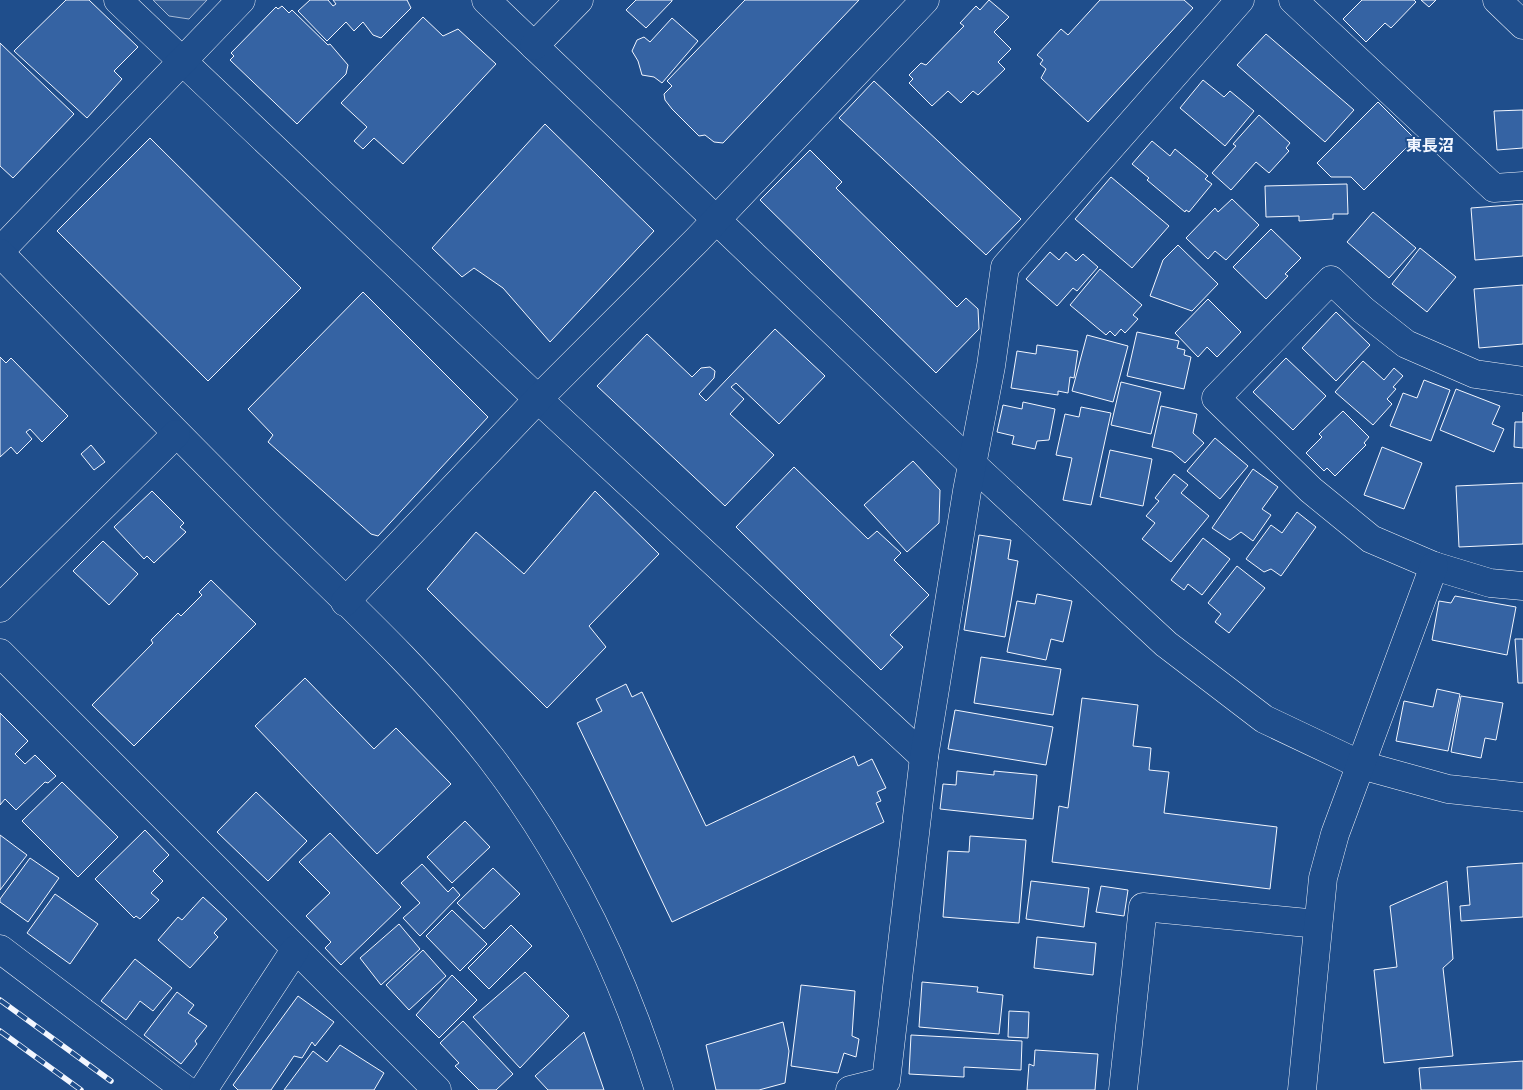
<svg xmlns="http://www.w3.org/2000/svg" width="1523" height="1090" font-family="Manrope,'Noto Sans JP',sans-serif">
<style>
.parking{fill:#305b95;stroke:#a8bbd7}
.building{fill:#3563a3;stroke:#f2f6ff}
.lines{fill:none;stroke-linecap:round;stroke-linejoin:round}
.minor-casing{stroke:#f2f6ff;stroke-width:29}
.minor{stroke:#1f4e8c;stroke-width:28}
.rail-casing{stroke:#f2f6ff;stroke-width:5.5}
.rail{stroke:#1f4e8c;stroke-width:4;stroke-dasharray:11;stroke-linecap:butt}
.labels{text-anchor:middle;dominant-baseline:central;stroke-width:4;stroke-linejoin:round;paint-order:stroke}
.neighbourhood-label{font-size:16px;font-weight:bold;fill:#f2f6ff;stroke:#1f4e8c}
</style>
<rect width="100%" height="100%" fill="#1f4e8c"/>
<path class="parking" d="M153,0h54l-18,19 -20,-3z"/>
<g class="building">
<path d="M66,0h23l49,47 -24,24 8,8 -35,39 -73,-67z"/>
<path d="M310,0h18l5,6 3,-2 -3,-4h74l4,8 -30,30 -8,-3 -10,-13 -9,9 -8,-9 -19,19 -29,-30z"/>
<path d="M636,0h36v1l-26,27 -20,-18z"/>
<path d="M745,0h114l-136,143 -9,-1 -9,-7 -6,1 -27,-27 -7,-9 -1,-6 8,-8 -5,-5z"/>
<path d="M989,0l20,17 -15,15 17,17 -13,13 7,7 -27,26 -5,-4 -12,12 -13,-12 -16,15 -23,-23 4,-4 -4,-4 12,-12 5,2 38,-39 -4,-3 16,-17 4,4z"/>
<path d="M1100,0h84l9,8 -105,114 -47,-44 5,-9 -6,-5 3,-4 -6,-5 24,-26 7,6z"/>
<path d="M1362,0h52l2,2 -25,26 -6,-5 -19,19 -23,-23z"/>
<path d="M1421,0h15l-7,7z"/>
<path d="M282,6l7,7 3,-3 36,35 2,-1 18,21 -2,9 -49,50 -67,-64 4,-4 -3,-3 45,-46 2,2z"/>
<path d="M423,17l20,19 15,-7 38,35 -93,100 -29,-26 -11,11 -9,-8 13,-14 -26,-24z"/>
<path d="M672,18l26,23 -36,42 -8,-6 -12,-2 -4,-14 -6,-10 5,-11 7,-3 6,5z"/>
<path d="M1266,34l88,76 -29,32 -88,-77z"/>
<path d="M0,43l74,71 -61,64 -13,-12z"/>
<path d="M1203,80l21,17 6,-6 24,20 -29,35 -45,-38z"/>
<path d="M874,81l147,138 -35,36 -147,-137z"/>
<path d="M1378,102l37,37 -51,51 -13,-13h-20l-14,-14z"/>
<path d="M1523,110v38l-26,2 -3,-39z"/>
<path d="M1259,115l31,28 -4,5 3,3 -20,22 -13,-11 -25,28 -19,-17 24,-27 -3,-2z"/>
<path d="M545,124l109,107 -104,111 -47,-54 -29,-20 -12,9 -30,-29z"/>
<path d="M150,138l151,150 -93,93 -151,-150z"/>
<path d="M1152,141l18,15 5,-7 33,27 -3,3 7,5 -23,28 -3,-2 -1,2 -38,-32 2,-2 -17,-14z"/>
<path d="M810,150l32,32 -6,6 121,119 9,-9 12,11 1,20 -43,44 -176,-173z"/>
<path d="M1111,177l58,49 -37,42 -57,-49z"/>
<path d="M1347,184l1,30h-15v5l-34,2v-5l-33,1 -1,-31z"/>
<path d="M1232,199l27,26 -33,35 -11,-9 -7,8 -22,-21 29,-30 3,4z"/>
<path d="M1523,204v52l-48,4 -4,-52z"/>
<path d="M1373,212l43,36 -27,30 -42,-36z"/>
<path d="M1271,229l30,29 -16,16 3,2 -22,23 -33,-32z"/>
<path d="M1178,245l40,39 -26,27 -42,-15 13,-36z"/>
<path d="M1420,248l36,29 -29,35 -35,-28z"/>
<path d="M1050,252l9,8 7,-8 10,9 7,-7 15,13 -21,24 -4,-3 -16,18 -31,-27z"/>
<path d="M1100,269l42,36 -9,10 5,4 -13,14 -4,-4 -6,7 -5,-5 -4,4 -36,-30z"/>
<path d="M1523,285v59l-44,4 -5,-59z"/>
<path d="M363,292l125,125 -110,119 -7,-2 -103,-92 5,-7 -25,-26z"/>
<path d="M1208,299l33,33 -24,25 -10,-10 -9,10 -23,-24z"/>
<path d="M1336,312l34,33 -34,36 -34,-33z"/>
<path d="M775,329l50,47 -46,48 -43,-41 -5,4 13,12 -14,15 44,41 -49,51 -128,-120 50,-52 45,43 9,-9 9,-1 5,4 -1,7 -15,16 7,7z"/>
<path d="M1137,332l42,9 -2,7 8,2 -1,5 7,2 -7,32 -57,-13z"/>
<path d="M1087,335l41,11 -15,56 -41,-11z"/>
<path d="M1037,345l41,6 -4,27 -4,-1 -2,16 -10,-2v4l-47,-7 6,-37 19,3z"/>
<path d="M0,357l6,6 5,-5 57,58 -26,26 -12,-13 -4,3 6,7 -15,15 -6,-7 -11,10z"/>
<path d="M1286,358l40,38 -33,34 -40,-38z"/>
<path d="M1363,361l21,19 10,-12 9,8 -10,11 3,2 -9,10 5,5 -19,21 -38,-33z"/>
<path d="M1424,380l26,10 -19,51 -41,-15 13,-33 14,5z"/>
<path d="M1121,382l40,10 -10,42 -40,-9z"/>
<path d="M1456,389l44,17 -8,18 12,5 -10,23 -54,-22z"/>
<path d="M1023,402l32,7 -6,31 -12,1 -2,8 -23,-5 2,-8 -17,-4 6,-27 19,4z"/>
<path d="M1161,406l36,8 -4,19 11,10 -19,20 -13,-11 -20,-5z"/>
<path d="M1081,407l30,6 -20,92 -28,-5 9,-42 -16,-3 9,-41 14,3z"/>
<path d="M1343,411l26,26 -5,6 2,2 -31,31 -8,-8 -3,3 -18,-18 16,-16 -3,-3z"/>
<path d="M1523,412v36l-9,-1 1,-25h8z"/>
<path d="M1215,438l33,28 -28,33 -33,-28z"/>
<path d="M91,445l14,17 -11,8 -13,-16z"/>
<path d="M1382,447l40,16 -18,46 -40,-14z"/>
<path d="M1110,450l42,9 -9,47 -43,-9z"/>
<path d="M913,461l27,29 -1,33 -32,29 -43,-47z"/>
<path d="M794,467l74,72 9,-8 24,22 -7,7 35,35 -39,40 13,12 -22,23 -145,-143z"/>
<path d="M1253,469l25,18 -16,22 9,6 -18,26 -12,-9 -11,8 -18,-12z"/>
<path d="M1174,474l14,11 -7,8 28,23 -38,46 -29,-23 13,-16 -9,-7 13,-15 -4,-3z"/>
<path d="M1523,483v61l-64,3 -3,-61z"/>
<path d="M152,491l32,32 -4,4 6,5 -32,31 -7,-7 -3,3 -30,-32z"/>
<path d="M595,491l64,63 -70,72 17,21 -59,61 -120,-119 49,-57 48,42z"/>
<path d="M1297,512l19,15 -35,49 -10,-7 -7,3 -18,-13 25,-34 11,8z"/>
<path d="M979,535l32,5 -3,19 10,2 -13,76 -41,-7z"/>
<path d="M1203,538l27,21 -28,36 -14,-11 -4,6 -13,-10z"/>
<path d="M103,541l35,33 -29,31 -36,-34z"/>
<path d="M1237,566l28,22 -36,45 -14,-11 6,-8 -13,-11z"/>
<path d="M211,580l45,44 -122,122 -42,-41 61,-62 -2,-3 27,-27 3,3 21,-21 -3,-3z"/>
<path d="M1037,594l35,7 -9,41 -12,-3 -5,21 -39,-8 10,-51 18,3z"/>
<path d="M1455,596l61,11 -9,48 -75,-15 7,-39 12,2z"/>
<path d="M1515,639h8v44h-5z"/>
<path d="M981,657l80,12 -8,46 -79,-12z"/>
<path d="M305,678l69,71 22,-21 55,56 -74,70 -122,-128z"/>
<path d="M626,684l6,13 10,-5 64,134 148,-70 4,10 14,-7 14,29 -9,4 4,9 -5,2 8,19 -212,100 -95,-199 25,-12 -6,-12z"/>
<path d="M1437,689l23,5 -12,57 -52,-10 8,-40 29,6z"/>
<path d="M1461,696l42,7 -7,37 -11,-2 -4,20 -30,-6z"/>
<path d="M1082,698l56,7 -5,41 18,2 -2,22 20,2 -5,41 113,14 -7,62 -218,-27 7,-56 9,2z"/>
<path d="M955,710l98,17 -7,38 -98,-16z"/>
<path d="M0,713l28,28 -13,13 10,10 10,-9 21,21 -8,7 -3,-1 -29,28 -11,-11 -5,6z"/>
<path d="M957,771l37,4v-4l43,4 -4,44 -93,-10 3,-25 13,1z"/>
<path d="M62,782l56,55 -40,40 -56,-56z"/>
<path d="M256,792l51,49 -39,40 -51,-49z"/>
<path d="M465,821l25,26 -38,36 -25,-26z"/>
<path d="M145,830l24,25 -16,16 10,10 -12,12 8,7 -19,19 -4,-3 -2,2 -39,-39z"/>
<path d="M330,833l71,74 -60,58 -16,-17 6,-6 -25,-26 24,-23 -31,-31z"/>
<path d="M0,835l27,20 -27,35z"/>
<path d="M970,836l56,4 -7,83 -76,-6 5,-66 21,1z"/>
<path d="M30,858l29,20 -31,44 -28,-20v-3z"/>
<path d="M1523,863v54l-62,4 -1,-15 10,-1 -3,-38z"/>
<path d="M422,864l26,28 5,-5 7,8 -40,41 -17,-18 17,-15 -19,-20z"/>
<path d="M493,868l27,26 -36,35 -27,-26z"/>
<path d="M1031,881l58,7 -5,39 -58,-8z"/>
<path d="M1447,881l6,78 -10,9 10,88 -69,7 -10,-93 23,-3 -7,-61z"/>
<path d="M1101,886l27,4 -4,26 -28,-4z"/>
<path d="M55,894l43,30 -28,40 -43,-31z"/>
<path d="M203,897l24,22 -13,14 4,4 -28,31 -32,-28 20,-23 4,3z"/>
<path d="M452,910l35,34 -27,27 -34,-35z"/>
<path d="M399,924l21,25 -39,36 -21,-27z"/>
<path d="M511,925l21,21 -43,43 -21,-21z"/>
<path d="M1037,937l59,6 -3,32 -59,-7z"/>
<path d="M423,950l23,26 -37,34 -23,-25z"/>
<path d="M135,959l37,29 -19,23 -13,-10 -14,19 -25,-19z"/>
<path d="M525,972l44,44 -49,52 -47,-51z"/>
<path d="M452,975l25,25 -38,38 -23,-23z"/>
<path d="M922,982l56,5 -1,5 26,3 -4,39 -80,-7z"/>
<path d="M801,985l54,6 -3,45 7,3 -3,18 -12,-4 -6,20 -47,-7z"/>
<path d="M177,992l17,13 -6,8 19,13 -12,15 2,3 -16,20 -37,-29z"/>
<path d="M298,996l36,26 -19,24 -3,-4 -10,16 -8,-2 -23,34h-33l-5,-5z"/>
<path d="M1009,1011l20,1 -1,26 -20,-1z"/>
<path d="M463,1021l50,53 -17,16h-17l-24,-24 4,-3 -19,-20z"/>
<path d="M783,1022l6,29 -4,32 -26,7h-43l-10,-45z"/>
<path d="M584,1032l20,58h-56l-13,-14z"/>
<path d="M911,1035l111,6 -1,29 -57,-3v10l-55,-3z"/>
<path d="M340,1045l44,28 -10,17h-90l29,-39 14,11z"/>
<path d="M1035,1050l63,4 -3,36h-68l2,-26 5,2z"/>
<path d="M1523,1061v29h-102l-2,-22z"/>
</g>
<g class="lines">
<g class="minor-casing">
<g id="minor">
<path d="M118,0l420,399 386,358"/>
<path d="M486,0l486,464 194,180 98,75 97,46 87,24 75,8"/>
<path d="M1293,0l201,188 29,-2"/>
<path d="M1497,0l26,25"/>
<path d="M534,46l45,-46"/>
<path d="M0,251l241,-251"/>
<path d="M0,253c86,88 172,176 259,263 79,78 163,154 232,242 76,99 131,213 168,332"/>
<path d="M1523,381l-48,-7 -69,-30 -43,-34 -32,-30 -115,118 95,92 60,49 63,27 56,17 33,3"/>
<path d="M345,602l193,-203 159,-159 228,-240"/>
<path d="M0,608l176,-174"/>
<path d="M0,653l437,437"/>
<path d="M0,949l186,141"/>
<path d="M203,1090l92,-140"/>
<path d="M850,1090l36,-9 38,-324 43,-266 24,-125 14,-99 235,-267"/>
<path d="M1123,1090l20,-183 175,17"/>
<path d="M1302,1090l21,-212 12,-44 99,-268"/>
</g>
</g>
<use href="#minor" class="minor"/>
<g class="rail-casing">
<g id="rail">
<path d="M0,1000l111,81"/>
<path d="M0,1031l81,59"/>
</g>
</g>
<use href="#rail" class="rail"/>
</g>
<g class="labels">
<g class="neighbourhood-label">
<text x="1430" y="145">東長沼</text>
</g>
</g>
</svg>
